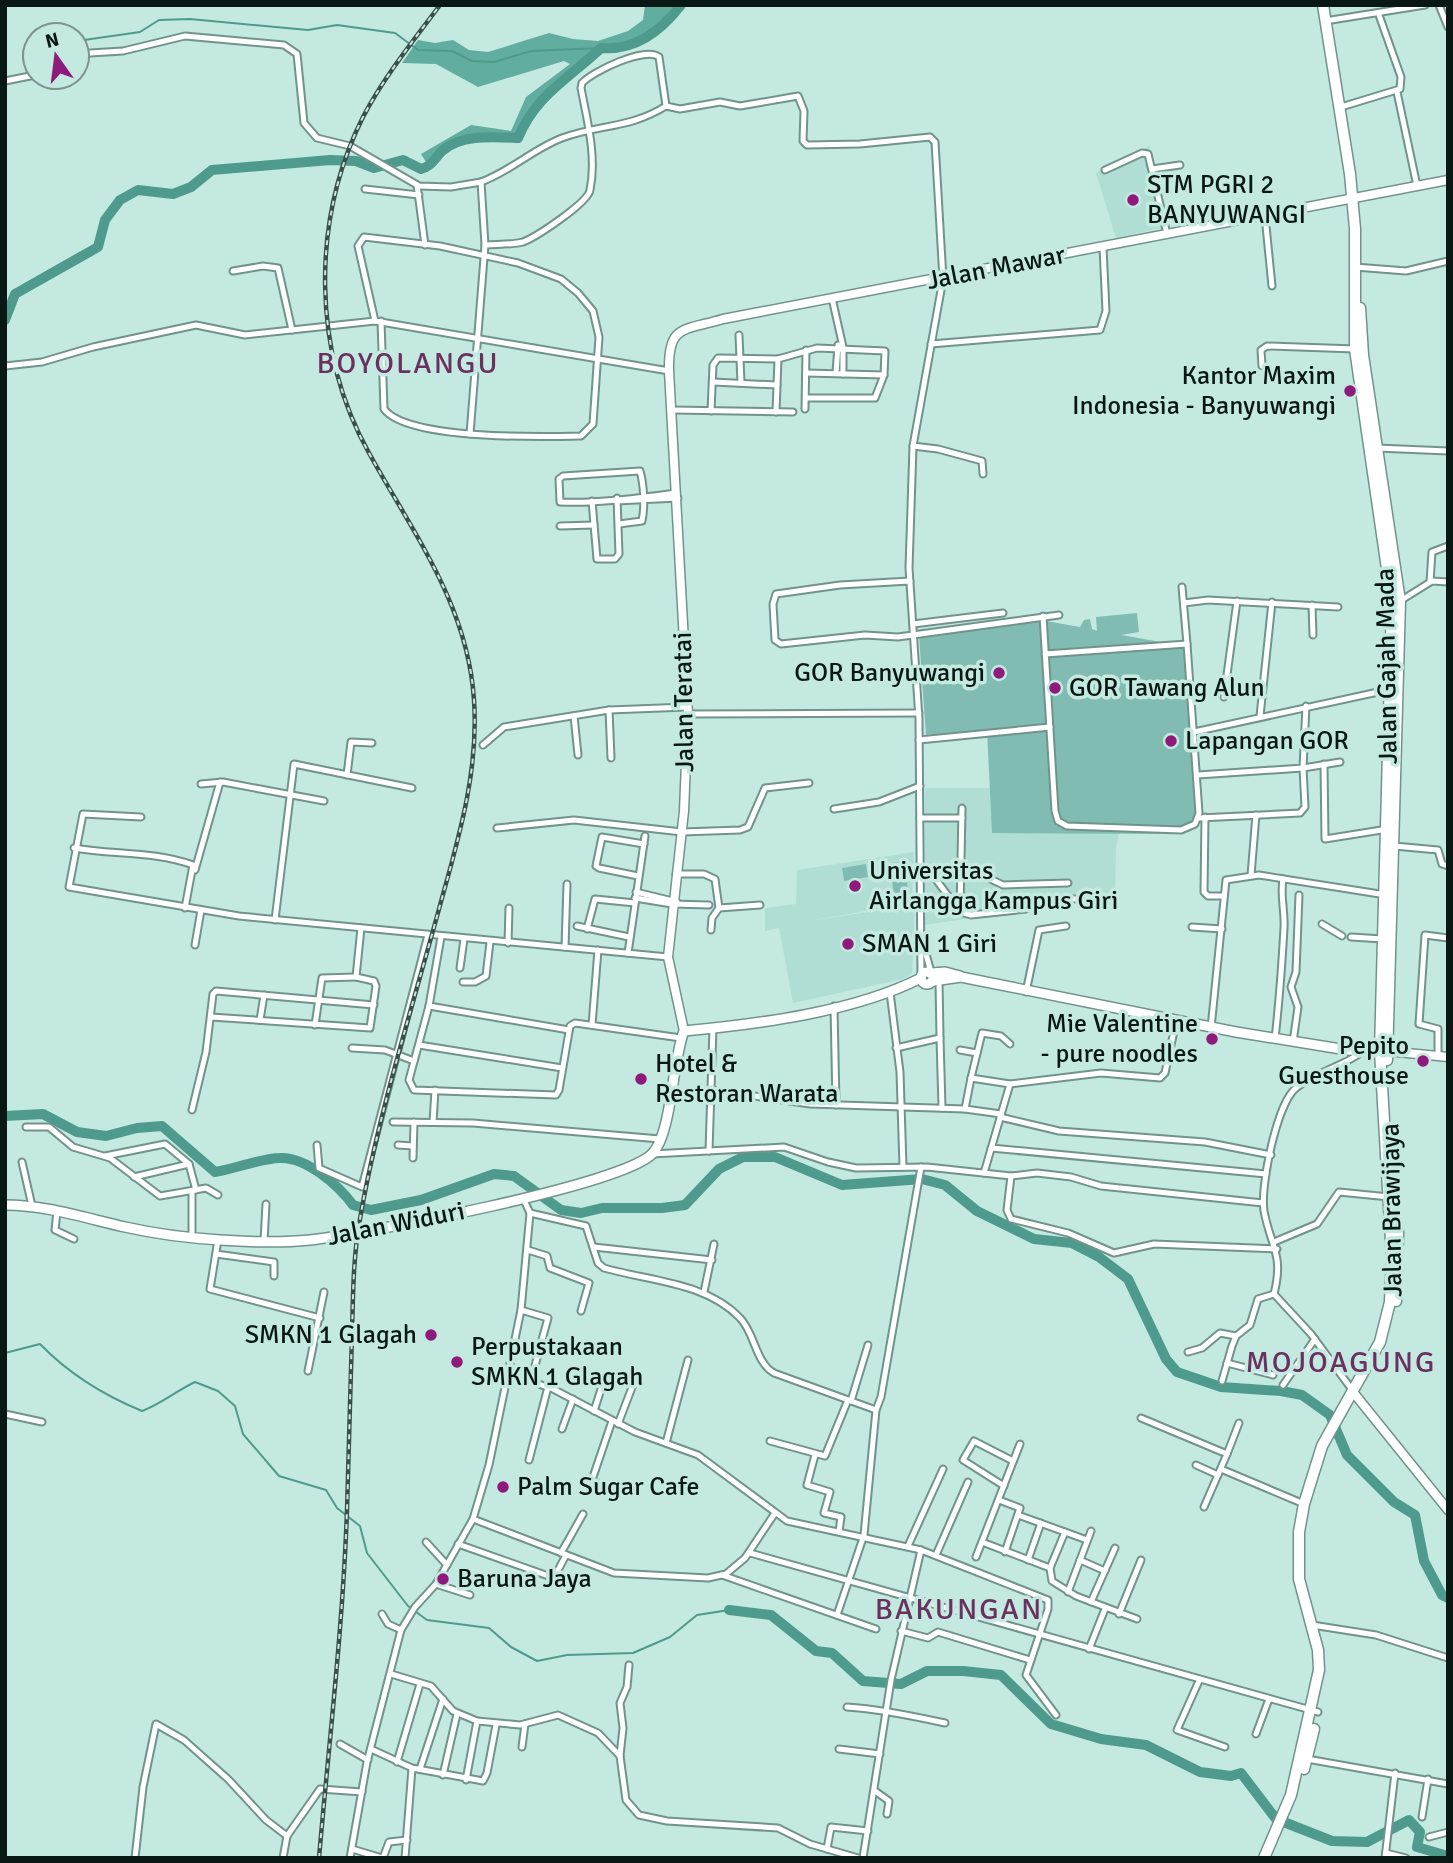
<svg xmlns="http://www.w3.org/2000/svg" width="1453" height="1863" font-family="Signika,sans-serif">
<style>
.built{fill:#b0ded5}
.green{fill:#80bcb1}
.forest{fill:#61aea1}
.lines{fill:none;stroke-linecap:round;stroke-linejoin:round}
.stream{stroke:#4e9b8e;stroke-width:2}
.river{stroke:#4e9b8e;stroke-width:10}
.street-casing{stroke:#71938c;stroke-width:9}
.secondary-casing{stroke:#71938c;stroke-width:11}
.primary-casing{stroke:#71938c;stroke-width:12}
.highway-casing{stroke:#71938c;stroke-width:13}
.street{stroke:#fff;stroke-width:5}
.secondary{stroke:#fff;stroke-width:8}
.primary{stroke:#fff;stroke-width:9}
.highway{stroke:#fff;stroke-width:10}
.rail-casing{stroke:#3b4f4a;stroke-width:4.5}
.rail{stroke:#c4e9e1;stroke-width:2;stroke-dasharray:5;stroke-linecap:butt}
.poi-dot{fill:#8e1a7b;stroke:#c4e9e1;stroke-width:2.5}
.labels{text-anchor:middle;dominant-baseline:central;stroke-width:7;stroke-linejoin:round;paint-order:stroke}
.poi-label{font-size:26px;fill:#0a1815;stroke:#c4e9e1;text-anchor:start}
.street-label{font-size:26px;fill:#0a1815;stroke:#c4e9e1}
.quarter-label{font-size:30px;letter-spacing:2px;fill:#69315d;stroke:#c4e9e1}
</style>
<rect width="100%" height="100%" fill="#c4e9e1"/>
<g class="built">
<path d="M1149,146l17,81 -50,11 -20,-65z"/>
<path d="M925,788h65l3,45h126l-3,16 -1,48 -191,28z"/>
<path d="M914,852l-2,51 -104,18 107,-16 -3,68 -9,6 -110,24 -14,-75 -14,3v-23l31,-4 1,-34z"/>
</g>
<g class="green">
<path d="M1137,613l2,19 -18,3 63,11 13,171 -3,12 -11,5 -191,-1 -5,-103 -61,5 -7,-99 121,-16 40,7 4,-7 6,-1 2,10 5,2 -1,-14z"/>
<path d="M905,861l3,32 -14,2 -4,-32z"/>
<path d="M866,864l2,13 -24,4 -2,-13z"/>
</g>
<path class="forest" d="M645,5h36c-20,26 -46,45 -80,43 -33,31 -65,47 -83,90 -38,-2 -63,-3 -89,29l-8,-13 50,-29 40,6 15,-34 44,-33 -6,-3 -86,26 -42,-23 -34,-1 16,-23 17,3 18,-3 16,10 19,2 61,-19 24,6 25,2 30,-10 15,-11z"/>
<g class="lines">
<g class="stream">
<path d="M77,41l63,-9 19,-12 31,-1 118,11 29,-5 58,8 23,17 34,1 20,10 22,1 37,-11 70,-3"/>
<path d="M5,1353l35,-9c29,30 63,51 102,67 19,-7 34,-20 53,-29l23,9 17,15 8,28 36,42 47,14 11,18 23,18 7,27 41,53 19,14 62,8 22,19 26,14 30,-6 66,-2 37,-16 27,-22 32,-5"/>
</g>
<g class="river">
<path d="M5,320l10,-26 83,-47 7,-27 15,-20 18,-10 35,4 18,-7 21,-17 118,-10 26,1 18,7 29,-8 18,9c11,-3 13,-10 21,-18 19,-17 52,-14 76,-13 18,-43 50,-59 83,-90 34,3 60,-17 80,-43"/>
<path d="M5,1116l38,-2 34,18 29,4 31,-8 25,-2 53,46c19,-3 47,-14 65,-14 27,-1 59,28 73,47l18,5 50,-10 73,-26 20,2 47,34 20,3 21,-5h60l23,-3 34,-36 24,-12h32l67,28 80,-6 23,6 32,26 57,28 38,4 27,14 29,22 38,80 11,13 44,15 60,4 21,4 28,20 17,40 47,47 21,13 9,46 18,34 6,3"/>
<path d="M729,1610l42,5 45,36 16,2 31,28 38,3 26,-13h36l38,4 50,49 50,15 45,6 54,27 31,4 10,-3 35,46 56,22 35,1 42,-22 11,12 -3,15 31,9"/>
</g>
<g class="street-casing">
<g id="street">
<path d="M1439,5l9,22"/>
<path d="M1325,21l100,-16"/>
<path d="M77,58l13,-5 33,-2 62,-15 99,9 13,9 7,69 13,15 33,8 69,40 32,1 30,-5 4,63 -15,189"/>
<path d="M5,81l30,-6"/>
<path d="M1397,92l20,94"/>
<path d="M666,106l14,3 40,-7 20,4 58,-10 6,15 -1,30 4,4 53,-1 70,-7 5,5 8,137 -30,167 -4,122 10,151 2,256"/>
<path d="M1341,107l59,-18 1,-12 -22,-62"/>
<path d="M1152,169l28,-4"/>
<path d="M1105,170l37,-17 6,1 19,80"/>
<path d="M481,182c30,-11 52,-33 81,-44 38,-14 67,-9 104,-32l-7,-49c-13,-11 -66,14 -77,26l-1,5c6,32 16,69 9,102 -2,13 -54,47 -67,52 -12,3 -26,2 -38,3"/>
<path d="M417,185l8,60"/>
<path d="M365,189l54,6"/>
<path d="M1265,216l7,70"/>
<path d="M1355,267l51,4 42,-10"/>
<path d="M233,271l30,-5 15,2 14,62"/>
<path d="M832,298l11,49v27"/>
<path d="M375,321l-17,-75 6,-9 76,9 78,17 43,16 17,14 15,18 6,26 -6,87 -12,12c-39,1 -174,4 -197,-27l-3,-88"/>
<path d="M739,335l2,48"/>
<path d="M931,344l169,-14 6,-19 -3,-64"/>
<path d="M5,366l37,-4 51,-15 103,-22 49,10 130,-14 294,50"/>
<path d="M1262,366l-1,-16 6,-4 88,3"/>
<path d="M806,373l78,2"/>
<path d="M836,373l2,-28"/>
<path d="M713,382l64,3"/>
<path d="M805,409l1,-59"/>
<path d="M672,410l121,2"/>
<path d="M711,411l2,-46 5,-7 60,1 39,-11 68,3 -1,24 -9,23h-69"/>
<path d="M776,412l2,-53"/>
<path d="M913,446l25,3 44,12 1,13"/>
<path d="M1377,448l71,3"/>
<path d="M592,501l5,58h18l4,-5 -2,-56"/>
<path d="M616,501l62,-3"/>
<path d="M619,524l23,-3c3,-14 2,-36 -2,-50l-77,5 -4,3 1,23c34,2 81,-4 116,-9"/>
<path d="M560,526l34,-1"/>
<path d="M910,581l-70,4 -64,9 -3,10 2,36 6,4 84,-9 33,2 161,-22"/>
<path d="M1430,582l2,-30 16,-6"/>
<path d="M1182,587l5,57"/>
<path d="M1400,601l32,-20 16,1"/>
<path d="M1184,603l24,-3 130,7"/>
<path d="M1312,605l1,30"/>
<path d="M1043,616l12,195 3,10 9,5 114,4 14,-6 4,-11 -12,-169 -142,10"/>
<path d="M913,624l90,-11"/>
<path d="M1224,697l13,-96"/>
<path d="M609,710l2,48"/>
<path d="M688,714l231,-1"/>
<path d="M574,716l4,39"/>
<path d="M1260,716l12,-114"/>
<path d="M1194,732l198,-43"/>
<path d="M919,740l131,-13"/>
<path d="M483,745l21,-18 105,-17 78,-3"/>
<path d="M1324,764l1,75 63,-10"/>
<path d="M347,775l4,-33 21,1"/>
<path d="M1198,775l105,-7 3,-62"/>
<path d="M201,784l22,-2 101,19"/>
<path d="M962,808l-2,104 11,3 55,-6 22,-10h32"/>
<path d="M834,809l45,-7 41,-16"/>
<path d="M141,817l-58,-3 -14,73 170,29 429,41"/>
<path d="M1205,817l-1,75 4,4h16"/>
<path d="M920,818h42"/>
<path d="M1199,818l101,-5 5,-6 -2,-39 37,-6"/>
<path d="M497,828l77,-8 108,12 58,-2 8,-3 17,-39 44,-5"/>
<path d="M1394,846l44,4 4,14 6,2"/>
<path d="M74,848c40,7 80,3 119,17l-8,43"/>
<path d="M920,869l60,5 23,11 65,-2"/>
<path d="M195,870l25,-88"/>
<path d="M929,870l31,42"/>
<path d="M676,874h28l11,5 4,29 -7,10 -1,12"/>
<path d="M1251,875l5,-60"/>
<path d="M638,876l-39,-8 -3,-2 6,-29 42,7"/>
<path d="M636,892l41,10"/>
<path d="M635,898l37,6 37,1"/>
<path d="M719,908l41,-3"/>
<path d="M275,920l19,-156 118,24"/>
<path d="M1322,924l20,12"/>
<path d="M577,926l52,11"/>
<path d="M1192,927l30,2"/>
<path d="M587,929l8,-30 40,4"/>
<path d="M441,937l-12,69 -20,74 5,10 142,5 3,-5 11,-64 5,-3 106,15"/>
<path d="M1351,937l32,2"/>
<path d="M922,940l9,32"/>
<path d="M508,943l1,-35"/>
<path d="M195,945l6,-35"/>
<path d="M565,947l2,-63"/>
<path d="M628,953l17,-117"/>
<path d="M460,968l4,-29"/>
<path d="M463,982h12l11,-6 4,-34"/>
<path d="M890,992l10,80 3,95"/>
<path d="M1026,992l13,-62 27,-4"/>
<path d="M429,1006l140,24"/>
<path d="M834,1006l2,99"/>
<path d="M211,1017l159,11 6,-42 -2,-5 -18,-4 5,-49"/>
<path d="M260,1020l4,-25"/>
<path d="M315,1025l7,-47 34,-1"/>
<path d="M592,1025l6,-75"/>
<path d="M1211,1028l15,-148 33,-5 127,20"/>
<path d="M940,1038l2,70"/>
<path d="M1275,1039c4,-36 7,-75 9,-111 1,-18 -4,-31 -1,-49"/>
<path d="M1293,1042l5,-35 -7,-20 5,-15 3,-77"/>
<path d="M419,1045l143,23"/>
<path d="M352,1048l33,2 29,11"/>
<path d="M896,1048l44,-10 -1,-57"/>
<path d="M960,1050l17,3"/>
<path d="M1438,1056v-27l-19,-5 6,-89 23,3"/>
<path d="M971,1078l11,-45 19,3 9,8"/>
<path d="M713,1090l97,14 155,5 6,-31 39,6"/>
<path d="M965,1109l36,5"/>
<path d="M192,1110l14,-58 7,-58 3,-3 158,14"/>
<path d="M1000,1117l59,14 146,11 66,13"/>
<path d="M393,1122l80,1 187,16"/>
<path d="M433,1122l2,-32"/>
<path d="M26,1127h23l24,20 37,11 50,38 46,-8 12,7"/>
<path d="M317,1145l2,23 43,19 66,-252"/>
<path d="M398,1145l15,1"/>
<path d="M991,1148l275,26"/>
<path d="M709,1151l4,-124"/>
<path d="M652,1154l132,-7 44,15 28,6 71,-1 84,9 26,-3 34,4 30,9 162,17"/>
<path d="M105,1156l60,-12 24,20 7,26"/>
<path d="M413,1158l1,-36"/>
<path d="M22,1162l10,44"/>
<path d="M984,1173l26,-89 91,-11 59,5 5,-5 11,-51"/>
<path d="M1011,1176l-4,34 4,9 57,14 46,20 40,-9 123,5"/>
<path d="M134,1177l55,-13"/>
<path d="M192,1191v46"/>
<path d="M57,1211l-2,19 19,9"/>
<path d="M530,1213l56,13 12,37 6,5c45,13 102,14 136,50 15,15 15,44 34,55l102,37 -12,125 -27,80"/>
<path d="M218,1240l-8,49 110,29"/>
<path d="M264,1241l2,-37"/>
<path d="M1274,1242l43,-18 22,-32 50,5"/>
<path d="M594,1247l118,13"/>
<path d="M528,1250l19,6 3,12 39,15 -8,28"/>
<path d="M216,1254l58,8v14"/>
<path d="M704,1292l10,-48"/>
<path d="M521,1310l27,8 -17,62"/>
<path d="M1188,1352l14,-4 18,-15 16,3"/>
<path d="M1227,1363l46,12"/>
<path d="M308,1371l16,-79"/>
<path d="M510,1374l43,15 82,43 63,23 89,66 134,29 127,50v9l-22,66 30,40"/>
<path d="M1222,1381l10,-35 4,-10 14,-11 8,-26 16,-5"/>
<path d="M1283,1385l32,-46"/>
<path d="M1353,1391l-42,-57 -37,-40c10,-40 -3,-46 -10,-83 -4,-25 13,-108 32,-123 19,-16 46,-21 66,-36"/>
<path d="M851,1401l17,-56"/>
<path d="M876,1410l5,-13 40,-230"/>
<path d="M594,1411l10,-31"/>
<path d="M5,1414l37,8"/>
<path d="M1141,1418l86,36 -23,53"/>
<path d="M618,1424l18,-47"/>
<path d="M562,1429l11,-30"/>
<path d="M770,1441l55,15 23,-56"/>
<path d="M666,1443l22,-83"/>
<path d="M1227,1454l12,-31"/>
<path d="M815,1455l-8,30 23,7 -6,21 17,4 -2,14"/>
<path d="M529,1460l19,-73"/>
<path d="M1196,1465l22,10"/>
<path d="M1221,1469l83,35"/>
<path d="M1004,1486l-41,-26 11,-19 39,20"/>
<path d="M603,1487l-11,-7 20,-59"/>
<path d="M999,1500l21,8 -15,44"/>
<path d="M1018,1515l69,25"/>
<path d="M473,1519l141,54 94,5 18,-4 19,-16 30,-45"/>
<path d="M1065,1532l-15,36 2,13 24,15 61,23"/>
<path d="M426,1542l21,23"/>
<path d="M982,1542l68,26"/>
<path d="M458,1544l96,34 12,-23"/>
<path d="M908,1546l35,-77"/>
<path d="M561,1553l22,-39"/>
<path d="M750,1553l568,159"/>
<path d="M936,1555l32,-73"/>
<path d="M976,1557l44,-113"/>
<path d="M1028,1560l13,-37"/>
<path d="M1080,1560l25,11"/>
<path d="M722,1575l154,54"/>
<path d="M436,1584l34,11"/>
<path d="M1068,1592l23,-61"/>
<path d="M1091,1602l24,-54"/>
<path d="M382,1614l6,10 13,6"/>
<path d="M1119,1614l22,-54"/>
<path d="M1312,1625l64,10 72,23"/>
<path d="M901,1631l27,7 10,-6 92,28"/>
<path d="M1089,1649l16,-40"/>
<path d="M391,1674l40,12 22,25 24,10 43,4 38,-10 40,18 22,23 6,44 13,15 28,6 111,7 32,16 48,14"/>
<path d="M1199,1681l-22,49 48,17"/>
<path d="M847,1707c32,2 66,9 98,16"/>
<path d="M1256,1734l13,-35"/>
<path d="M340,1744l28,16"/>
<path d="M522,1747l3,-23"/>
<path d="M371,1749l41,19 71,13 4,-8 9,-48"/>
<path d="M839,1749l41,5"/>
<path d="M620,1756l3,-28 -3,-25 7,-16 2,-22"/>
<path d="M1307,1759l141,25"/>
<path d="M397,1762l23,-78"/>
<path d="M420,1769l23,-70"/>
<path d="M443,1775l14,-61"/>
<path d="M466,1780l11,-59"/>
<path d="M875,1791l14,10 -2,13"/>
<path d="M1422,1817l6,-38"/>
<path d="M1429,1837l19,-5"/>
<path d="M352,1849l30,9"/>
<path d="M827,1849l4,-22 37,4"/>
<path d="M1386,1853l20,5"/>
<path d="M135,1858l8,-71 13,-63 28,16 44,39 38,41 21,16"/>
<path d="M283,1858l4,-22 33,-47 42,3"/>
<path d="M350,1858l17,-96 34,-132 14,-23 21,-23 37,-65 16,-54 32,-155 9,-97 -7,-15"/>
<path d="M383,1858l6,-16 18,-2"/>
<path d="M405,1858l7,-90"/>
<path d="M863,1858l28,-178 30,-130"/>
<path d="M1385,1858l10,-85"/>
</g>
</g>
<g class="secondary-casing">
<g id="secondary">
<path d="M684,1031l-16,-74 16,-146 4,-97 -19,-343c-1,-47 14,-40 54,-52l725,-139"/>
<path d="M1387,1051l61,6"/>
<path d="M1353,1392l95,118"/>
</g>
</g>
<g class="primary-casing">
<g id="primary">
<circle cx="927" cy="978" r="6"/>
<path d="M932,973l13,-1 15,4"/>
<path d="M933,981l28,-4 275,55 111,18 39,1"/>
<path d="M5,1205c41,0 80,13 120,22 31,7 63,11 95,13 29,2 60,3 90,0 52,-6 315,-55 343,-87 19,-22 19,-91 31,-122 75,-7 170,-19 237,-53"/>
</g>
</g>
<g class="highway-casing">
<g id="highway">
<path d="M1360,308l3,47 37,246 -13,459"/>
<path d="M1396,1301l2,-69"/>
<path d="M1304,1769l10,-40"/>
<path d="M1264,1858l27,-63 28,-125 -1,-20 -19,-71v-47l5,-28 18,-58 58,-104 10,-40 2,-43 -12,-208 12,-448 -37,-254v-120l-5,-55 -27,-169"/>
</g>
</g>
<use href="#street" class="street"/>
<use href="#secondary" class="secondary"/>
<use href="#primary" class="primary"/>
<use href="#highway" class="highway"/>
<g class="rail-casing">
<path id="rail" d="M319,1858c10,-116 24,-232 28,-348 2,-58 3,-117 5,-175 1,-39 1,-78 8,-116 18,-104 51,-207 79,-310 19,-69 40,-137 35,-209 -6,-95 -61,-167 -105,-247 -57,-102 -58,-232 -6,-336 21,-40 50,-76 77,-112"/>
</g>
<use href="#rail" class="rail"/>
</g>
<g class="poi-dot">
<circle cx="1133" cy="200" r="7"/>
<circle cx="1350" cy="391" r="7"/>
<circle cx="999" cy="673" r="7"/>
<circle cx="1055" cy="688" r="7"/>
<circle cx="1171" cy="741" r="7"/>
<circle cx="855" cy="886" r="7"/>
<circle cx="848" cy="944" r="7"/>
<circle cx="1212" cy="1039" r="7"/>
<circle cx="1423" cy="1061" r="7"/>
<circle cx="641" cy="1079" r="7"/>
<circle cx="431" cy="1335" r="7"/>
<circle cx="457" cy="1362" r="7"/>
<circle cx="503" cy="1487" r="7"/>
<circle cx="443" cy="1579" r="7"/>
</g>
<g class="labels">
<g class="poi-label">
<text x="1147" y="185">STM PGRI 2<tspan x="1147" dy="30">BANYUWANGI</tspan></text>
<text x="1336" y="376" text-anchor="end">Kantor Maxim<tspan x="1336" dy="30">Indonesia - Banyuwangi</tspan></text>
<text x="985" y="673" text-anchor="end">GOR Banyuwangi</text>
<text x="1069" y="688">GOR Tawang Alun</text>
<text x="1185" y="741">Lapangan GOR</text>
<text x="869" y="871">Universitas<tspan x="869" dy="30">Airlangga Kampus Giri</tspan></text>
<text x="862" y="944">SMAN 1 Giri</text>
<text x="1198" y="1024" text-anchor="end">Mie Valentine<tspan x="1198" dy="30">- pure noodles</tspan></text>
<text x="1409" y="1046" text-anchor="end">Pepito<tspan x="1409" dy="30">Guesthouse</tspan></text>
<text x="655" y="1064">Hotel &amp;<tspan x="655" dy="30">Restoran Warata</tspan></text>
<text x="417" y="1335" text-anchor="end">SMKN 1 Glagah</text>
<text x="471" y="1347">Perpustakaan<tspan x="471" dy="30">SMKN 1 Glagah</tspan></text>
<text x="517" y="1487">Palm Sugar Cafe</text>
<text x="457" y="1579">Baruna Jaya</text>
</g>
<g class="street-label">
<text transform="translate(996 268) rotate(-11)">Jalan Mawar</text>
<text transform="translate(1387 666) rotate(-91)">Jalan Gajah Mada</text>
<text transform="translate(684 702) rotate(-91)">Jalan Teratai</text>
<text transform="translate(1392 1210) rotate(-91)">Jalan Brawijaya</text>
<text transform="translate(396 1224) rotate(-11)">Jalan Widuri</text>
</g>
<g class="quarter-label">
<text x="408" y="363">BOYOLANGU</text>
<text x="1341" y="1362">MOJOAGUNG</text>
<text x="959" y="1609">BAKUNGAN</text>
</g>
</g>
<rect width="1453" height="1863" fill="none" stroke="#0a1815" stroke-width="14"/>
<g transform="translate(56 56) rotate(346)"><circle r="33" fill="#c4e9e1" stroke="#7a958f" stroke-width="2"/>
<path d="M0-5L12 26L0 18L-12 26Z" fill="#8e1a7b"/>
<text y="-10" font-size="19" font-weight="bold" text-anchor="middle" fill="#0a1815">N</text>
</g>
</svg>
